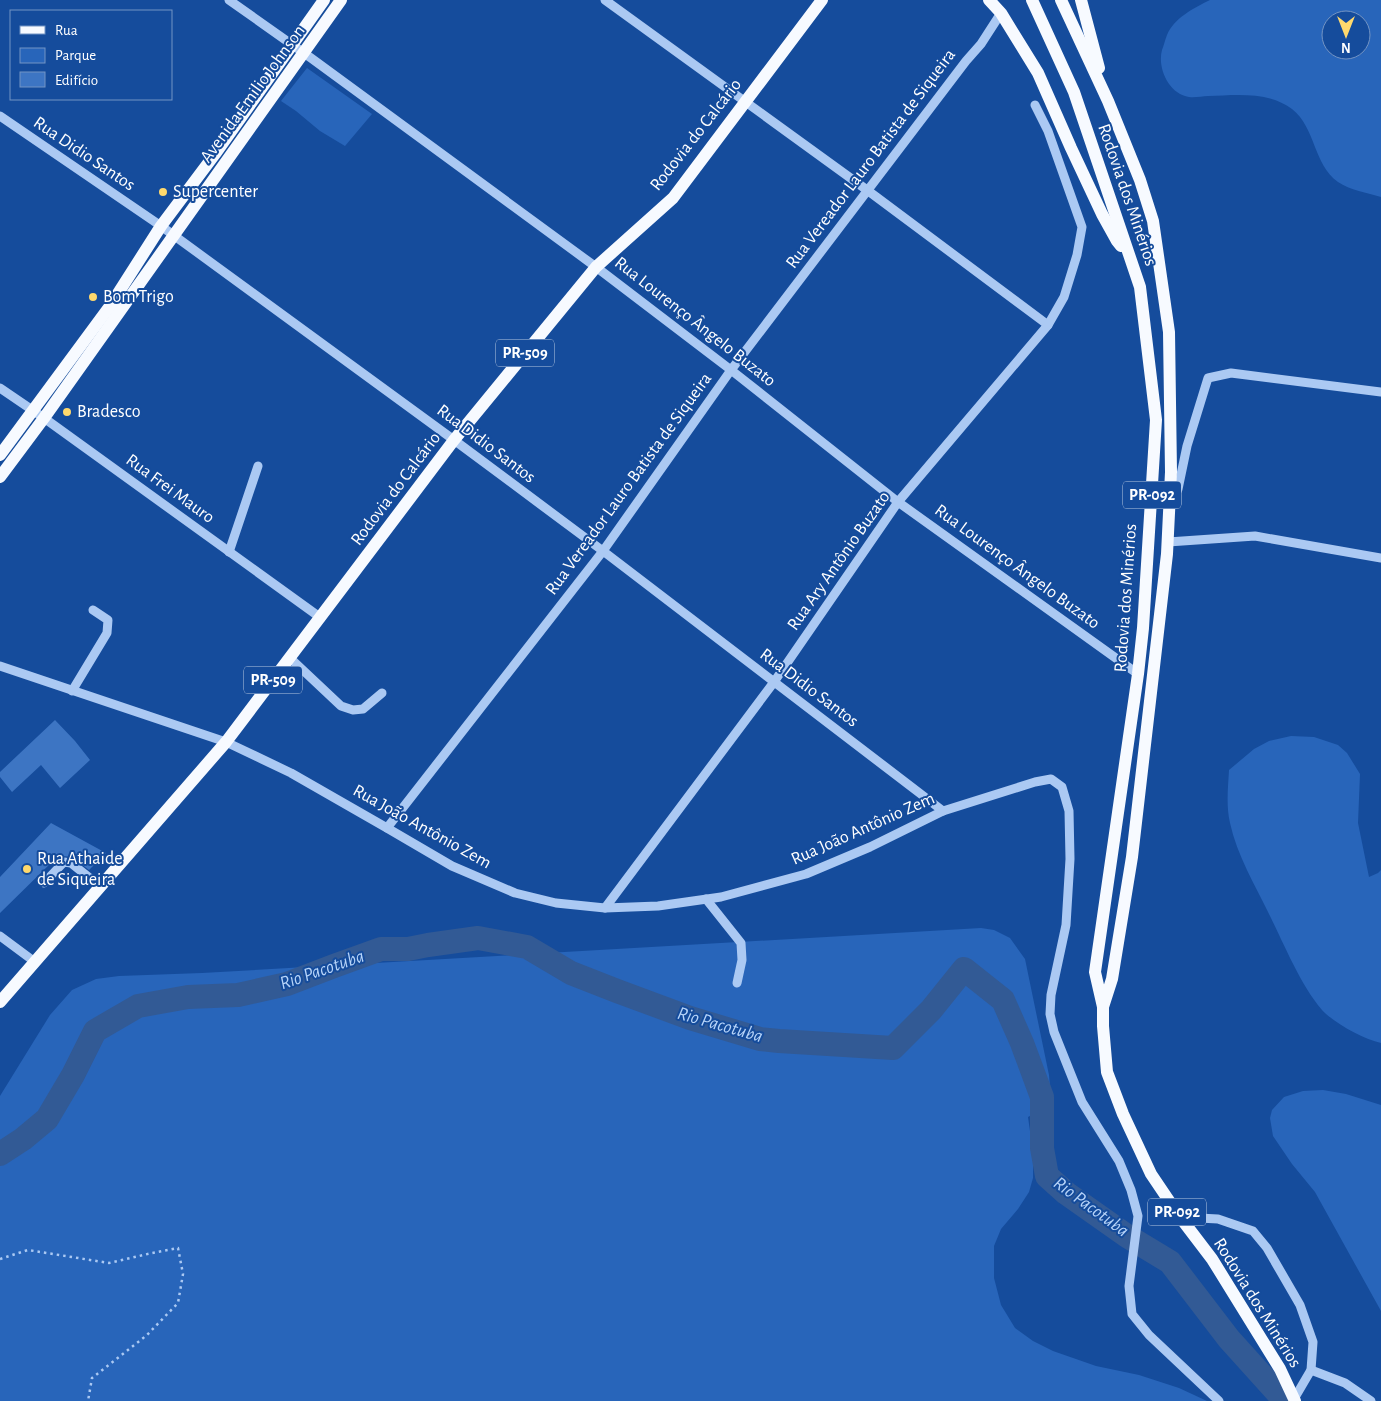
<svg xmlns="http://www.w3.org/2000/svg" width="1381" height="1401" font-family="'Alegreya Sans',sans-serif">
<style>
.green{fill:#2865ba;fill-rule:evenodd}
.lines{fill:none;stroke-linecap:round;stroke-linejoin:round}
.river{stroke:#325a95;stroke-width:24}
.building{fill:#3d75c3}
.path{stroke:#abc9f3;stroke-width:2.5;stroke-dasharray:2.5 4;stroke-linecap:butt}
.minor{stroke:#abc9f3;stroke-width:9}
.major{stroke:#f7faff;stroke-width:12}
.poi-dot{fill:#ffd96d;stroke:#154c9c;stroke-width:2}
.labels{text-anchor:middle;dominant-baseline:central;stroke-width:4;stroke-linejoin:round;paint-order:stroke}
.shield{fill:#154c9c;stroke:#b9c9e1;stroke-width:1}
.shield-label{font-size:16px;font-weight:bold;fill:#fff}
.street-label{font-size:18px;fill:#fff;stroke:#154c9c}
.poi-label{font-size:18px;fill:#fff;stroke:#154c9c;text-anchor:start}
.water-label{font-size:19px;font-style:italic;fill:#b7d4f9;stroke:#154c9c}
</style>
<rect width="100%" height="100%" fill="#154c9c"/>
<g class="green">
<path d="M1210,0h171v197c-14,-4 -31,-7 -43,-15 -25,-18 -22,-54 -46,-73 -24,-18 -56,-14 -84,-13 -6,0 -13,2 -19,1 -20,-3 -32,-29 -27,-47 2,-5 3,-10 5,-15 7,-17 27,-27 43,-35zM1331,20h30v30h-30z"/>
<path d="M307,68l65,46 -27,32 -25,-15 -24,-20 -15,-10z"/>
<path d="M1291,736l23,1 24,8 9,8 13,21 -2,49 11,54 9,-4 3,-3v173c-18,-4 -47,-20 -59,-33 -22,-26 -38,-66 -53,-96 -14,-29 -32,-59 -39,-91 -4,-17 -2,-35 -1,-53l25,-21 15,-8z"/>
<path d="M981,928l13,2 16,8 15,21 24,116 2,23 -8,11 -15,8 5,35v26l-4,14 -11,17 -17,20 -7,17v32l7,27 14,23 18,13 20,10 43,15 43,9 40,13 28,13h-1207v-305l50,-81 22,-25 24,-11 23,-3 83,-3z"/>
<path d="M1323,1090l23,4 35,11v206l-66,-119 -23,-28 -19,-28 -3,-18 2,-8 12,-13 19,-6z"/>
</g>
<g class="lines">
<path class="river" d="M0,1154l23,-15 24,-20 26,-44 22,-44 43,-25 50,-9 50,-2 49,-11 47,-18 47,-17h27l20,-4 50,-7 49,9 44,26 46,18 73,27 70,21 19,2 114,7 38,-38 33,-41 39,31 19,43 20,54v51l5,28 19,17 61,43 43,26 59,77 56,62"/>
</g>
<g class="building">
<path d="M55,720l20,21 15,19 -30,28 -19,-23 -29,27 -12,-15v-5z"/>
<path d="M51,823l55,30 -17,17 -17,-13 -10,-1 -6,6 -2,-2 -54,53v-36z"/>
</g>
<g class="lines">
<path class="path" d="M0,1259l28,-9 81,13 43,-10 26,-5 5,26 -5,29 -31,32 -55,43 -4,23"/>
<g class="minor">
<path d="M229,0l82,58 285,209 135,103 167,132 240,172"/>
<path d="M605,0l262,190 181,135"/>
<path d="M0,116l161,110 293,214 149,111 340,260"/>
<path d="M0,388l44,30 277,200"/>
<path d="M1171,505l7,-16 9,-43 21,-68 23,-5 150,19"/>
<path d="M1168,542l87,-6 126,22"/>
<path d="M229,552l29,-86"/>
<path d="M290,658l51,48 12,4 10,-1 19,-16"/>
<path d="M0,666l226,76 65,31 96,55 65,38 63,27 41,10 49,5 53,-2 63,-9 85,-23 64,-27 73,-36 92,-29 16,-3 11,8 7,24 1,48 -4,66 -15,70 -1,19 4,18 28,70 37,59 12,29 7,26 -9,70 3,28 17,21 70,66"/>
<path d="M72,691l35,-58 1,-13 -15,-10"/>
<path d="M387,828l216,-277 128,-181 235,-309 15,-17 20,-31"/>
<path d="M44,883l20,-21 7,1 30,24"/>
<path d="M706,899l35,44 1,17 -5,23"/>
<path d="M605,908l169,-226 124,-180 150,-177 16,-28 13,-42 5,-28 -34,-96 -13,-26"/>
<path d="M0,936l35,26"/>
<path d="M1180,1217l38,2 35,12 14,17 33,57 13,37 -2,28 -17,29"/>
<path d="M1311,1370l34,13 26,18"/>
</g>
<g class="major">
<path d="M989,0l12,13 37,60 33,75 31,66 15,27 4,5"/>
<path d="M1032,0l42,92 66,195 16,133 -13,208 -5,46 -43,298 8,35v19l4,46 16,42 28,60 29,43 32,42 68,110 15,32"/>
<path d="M1061,0l47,101 32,79 13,41 16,111 2,140 -4,82 -35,303 -20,122 -9,28"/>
<path d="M1081,0l18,68"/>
<path d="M0,455l110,-149 51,-80 54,-72 109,-154"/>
<path d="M0,477l44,-59 297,-418"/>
<path d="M0,1002l226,-260 228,-302 142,-173 77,-69 149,-198"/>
</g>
</g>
<g class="poi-dot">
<circle cx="163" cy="192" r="5"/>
<circle cx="93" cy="297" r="5"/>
<circle cx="67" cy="412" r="5"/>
<circle cx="27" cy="869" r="5"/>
</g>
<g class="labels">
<g class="shield">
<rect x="496" y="339.5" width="58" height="27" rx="4"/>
<rect x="1123" y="481.5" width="58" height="27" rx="4"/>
<rect x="244" y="666.5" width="58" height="27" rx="4"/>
<rect x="1148" y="1198.5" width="58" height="27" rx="4"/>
</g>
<g class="shield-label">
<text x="525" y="353">PR-509</text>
<text x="1152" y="495">PR-092</text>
<text x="273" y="680">PR-509</text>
<text x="1177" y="1212">PR-092</text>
</g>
<g class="street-label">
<text transform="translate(253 94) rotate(-54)">Avenida Emilio Johnson</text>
<text transform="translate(696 135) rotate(-52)">Rodovia do Calcário</text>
<text transform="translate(84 154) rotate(34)">Rua Didio Santos</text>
<text transform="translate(871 159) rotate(-53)">Rua Vereador Lauro Batista de Siqueira</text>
<text transform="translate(1127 195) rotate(71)">Rodovia dos Minérios</text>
<text transform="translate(695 322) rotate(38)">Rua Lourenço Ângelo Buzato</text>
<text transform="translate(486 444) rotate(37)">Rua Didio Santos</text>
<text transform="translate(629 484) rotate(-54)">Rua Vereador Lauro Batista de Siqueira</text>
<text transform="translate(170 489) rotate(36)">Rua Frei Mauro</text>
<text transform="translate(396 489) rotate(-53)">Rodovia do Calcário</text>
<text transform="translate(839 561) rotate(-55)">Rua Ary Antônio Buzato</text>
<text transform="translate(1017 567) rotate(36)">Rua Lourenço Ângelo Buzato</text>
<text transform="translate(1126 598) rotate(-86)">Rodovia dos Minérios</text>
<text transform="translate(809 688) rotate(37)">Rua Didio Santos</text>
<text transform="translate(422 827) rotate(29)">Rua João Antônio Zem</text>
<text transform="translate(863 829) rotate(-24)">Rua João Antônio Zem</text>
<text transform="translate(1257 1303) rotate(58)">Rodovia dos Minérios</text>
</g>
<g class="poi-label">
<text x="173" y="192">Supercenter</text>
<text x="103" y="297">Bom Trigo</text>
<text x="77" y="412">Bradesco</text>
<text x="37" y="859">Rua Athaide<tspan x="37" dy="21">de Siqueira</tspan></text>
</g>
<g class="water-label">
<text transform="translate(322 970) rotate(-19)">Rio Pacotuba</text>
<text transform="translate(720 1025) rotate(16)">Rio Pacotuba</text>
<text transform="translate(1091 1207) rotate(36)">Rio Pacotuba</text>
</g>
</g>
<rect x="10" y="10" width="162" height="90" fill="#154c9c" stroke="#7394c4"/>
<rect x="20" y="26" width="25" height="8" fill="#f7faff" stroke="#7394c4"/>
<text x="55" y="35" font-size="15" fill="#ffffff">Rua</text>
<rect x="20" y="48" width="25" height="15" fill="#2865ba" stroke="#7394c4"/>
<text x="55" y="60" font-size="15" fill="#ffffff">Parque</text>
<rect x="20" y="72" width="25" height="15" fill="#3d75c3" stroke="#7394c4"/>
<text x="55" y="85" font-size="15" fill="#ffffff">Edifício</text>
<g transform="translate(1346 35) rotate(180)"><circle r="24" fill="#154c9c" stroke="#7394c4"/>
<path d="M0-4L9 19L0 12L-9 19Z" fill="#ffd96d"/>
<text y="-8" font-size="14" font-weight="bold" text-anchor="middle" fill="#ffffff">N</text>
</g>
</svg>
